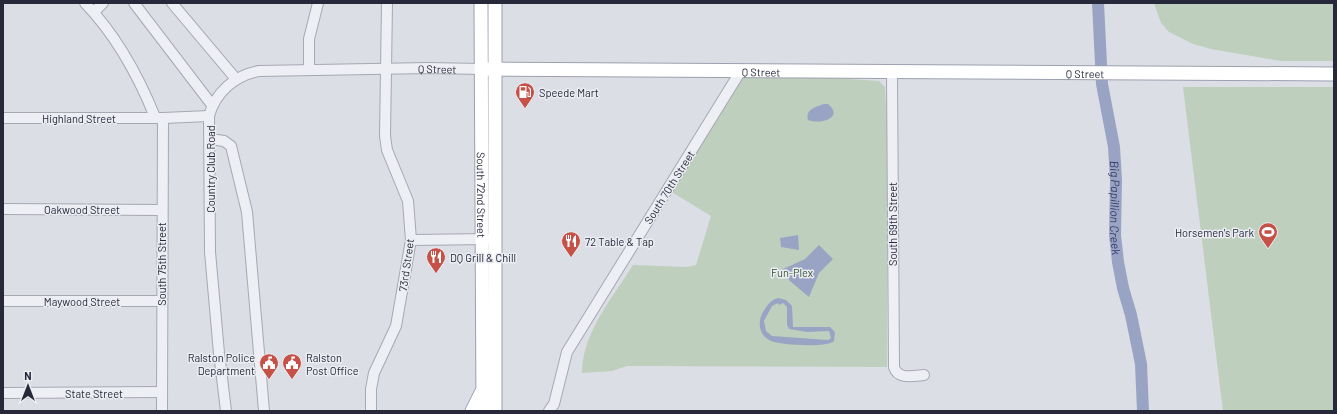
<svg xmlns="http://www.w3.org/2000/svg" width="1337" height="414" font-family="Barlow,sans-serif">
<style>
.green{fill:#becfbe}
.water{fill:#99a4c4;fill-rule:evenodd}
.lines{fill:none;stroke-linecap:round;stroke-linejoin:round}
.river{stroke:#99a4c4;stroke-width:12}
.minor-casing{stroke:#a6a8b2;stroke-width:12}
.major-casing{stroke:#9ca0b0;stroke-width:15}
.minor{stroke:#eeeff4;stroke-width:10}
.major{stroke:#fff;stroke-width:13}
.labels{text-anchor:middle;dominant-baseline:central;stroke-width:3;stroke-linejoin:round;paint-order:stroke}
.street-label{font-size:11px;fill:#27293b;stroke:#ebedf3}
.poi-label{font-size:11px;fill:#27293b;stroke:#ebedf3;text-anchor:start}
.park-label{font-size:11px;fill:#355536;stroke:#ebedf3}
.water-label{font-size:12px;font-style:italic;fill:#34406c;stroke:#ebedf3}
</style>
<rect width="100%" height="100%" fill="#dcdee5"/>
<g class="green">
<path d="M1154,3h180v58h-53l-70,-12 -18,-5 -24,-12 -8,-9z"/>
<path d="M740,77h78l61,4 6,6 2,40v240l-260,-1 -15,5 -30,2c0,-40 31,-76 51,-108l54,2 9,-2 15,-49 -41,-25z"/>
<path d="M1183,87h151v324h-111z"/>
</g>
<g class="water">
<path d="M824,104h4c17,14 -9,21 -20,16 -3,-11 8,-13 16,-16z"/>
<path d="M798,235l1,15 -18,-3 -1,-9z"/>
<path d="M819,245l14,14 -14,14 -10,24 -19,-16 -9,-11 24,-11z"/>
<path d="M778,298l8,2 6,6 1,21h37l5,5 -1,9c-7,7 -54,4 -63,0 -12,-5 -14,-19 -8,-29 4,-6 7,-12 15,-14zM778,303l1,2 4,-2 4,4v18l2,4 18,3 22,-1 2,7 -3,2 -56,-4 -6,-5 -2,-10 8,-15z"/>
</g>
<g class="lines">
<path class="river" id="s1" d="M1098,3l4,81 12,63 2,33 -1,55 3,27 5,26 8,27 10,49 2,47"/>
<g class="minor-casing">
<g id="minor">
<path d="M85,3c32,33 53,72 70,114"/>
<path d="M134,3l78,102"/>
<path d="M172,3l64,76"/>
<path d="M94,12l9,-9"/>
<path d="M309,69v-30l9,-36"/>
<path d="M892,73l2,294c4,13 19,9 30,8"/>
<path d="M3,118h160l46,-2"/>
<path d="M210,139l14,2 7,5 16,66 17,199"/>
<path d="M3,209l159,1"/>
<path d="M411,240l78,-1"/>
<path d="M3,301h159"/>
<path d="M3,393l159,-1"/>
<path d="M162,411l1,-293"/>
<path id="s2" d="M226,411l-7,-58 -9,-101 -1,-136c6,-23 26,-41 50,-45l169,-3 53,1"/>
<path d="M371,411v-22l3,-16 22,-47 15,-86 -3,-39 -21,-51 -2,-14 2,-133"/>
<path d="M549,411l5,-7 13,-52 173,-280"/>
</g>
</g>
<g class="major-casing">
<g id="major">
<path id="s3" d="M481,3l2,408"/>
<path d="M495,3v408"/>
<path id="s4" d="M481,69c285,3 569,4 853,5"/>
<path d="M472,411l9,-18"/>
</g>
</g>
<use href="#minor" class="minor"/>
<use href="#major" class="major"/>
</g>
<defs>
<g id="fuel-pin" transform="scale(1)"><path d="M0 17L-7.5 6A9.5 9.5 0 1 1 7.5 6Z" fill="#c55147" stroke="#ebedf3"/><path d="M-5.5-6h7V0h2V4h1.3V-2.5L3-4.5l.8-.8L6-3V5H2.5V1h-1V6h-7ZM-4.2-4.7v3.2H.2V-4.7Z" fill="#fff"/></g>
<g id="stadium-pin" transform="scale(1)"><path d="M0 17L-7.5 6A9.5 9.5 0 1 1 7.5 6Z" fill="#c55147" stroke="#ebedf3"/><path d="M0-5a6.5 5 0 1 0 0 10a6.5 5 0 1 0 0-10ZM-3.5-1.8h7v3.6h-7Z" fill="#fff"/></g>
<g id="restaurant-pin" transform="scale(1)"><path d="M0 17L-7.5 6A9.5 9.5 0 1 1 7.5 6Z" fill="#c55147" stroke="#ebedf3"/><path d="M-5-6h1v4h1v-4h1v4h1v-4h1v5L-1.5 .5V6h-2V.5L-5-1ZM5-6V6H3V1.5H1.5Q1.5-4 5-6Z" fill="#fff"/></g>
<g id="civic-pin" transform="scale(1)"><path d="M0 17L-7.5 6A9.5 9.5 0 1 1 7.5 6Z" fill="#c55147" stroke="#ebedf3"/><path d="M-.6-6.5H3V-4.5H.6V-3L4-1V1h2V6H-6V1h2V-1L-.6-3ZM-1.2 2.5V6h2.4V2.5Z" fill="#fff"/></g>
</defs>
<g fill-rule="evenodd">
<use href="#fuel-pin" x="525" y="92"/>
<use href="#stadium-pin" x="1268" y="232"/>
<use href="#restaurant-pin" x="571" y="241"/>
<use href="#restaurant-pin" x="436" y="257"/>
<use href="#civic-pin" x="269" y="363"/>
<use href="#civic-pin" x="292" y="363"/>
</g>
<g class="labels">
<g class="street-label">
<text stroke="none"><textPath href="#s2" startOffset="545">Q Street</textPath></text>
<text stroke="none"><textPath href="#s4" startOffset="280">Q Street</textPath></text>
<text stroke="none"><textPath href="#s4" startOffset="604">Q Street</textPath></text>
<text x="79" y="118">Highland Street</text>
<text transform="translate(210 169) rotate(-90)">Country Club Road</text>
<text transform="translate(669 187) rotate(-58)">South 70th Street</text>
<text stroke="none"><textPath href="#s3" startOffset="192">South 72nd Street</textPath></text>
<text x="82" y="209">Oakwood Street</text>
<text transform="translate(892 224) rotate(-90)">South 69th Street</text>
<text transform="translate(161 264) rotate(-90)">South 75th Street</text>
<text transform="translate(406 265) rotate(-82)">73rd Street</text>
<text x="82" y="301">Maywood Street</text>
<text x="94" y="393">State Street</text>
</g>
<g class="poi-label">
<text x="539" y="92">Speede Mart</text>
<text x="1254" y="232" text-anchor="end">Horsemen's Park</text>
<text x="585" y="241">72 Table &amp; Tap</text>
<text x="450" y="257">DQ Grill &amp; Chill</text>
<text x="255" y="357" text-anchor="end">Ralston Police<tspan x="255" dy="13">Department</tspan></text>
<text x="306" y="357">Ralston<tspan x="306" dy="13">Post Office</tspan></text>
</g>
<g class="park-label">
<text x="792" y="272">Fun-Plex</text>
</g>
<g class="water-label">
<text stroke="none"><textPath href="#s1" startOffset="206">Big Papillion Creek</textPath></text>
</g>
</g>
<rect width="1337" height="414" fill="none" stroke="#27293b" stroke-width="8"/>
<g transform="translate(28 386)" stroke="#ebedf3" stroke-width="3" paint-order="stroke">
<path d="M0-3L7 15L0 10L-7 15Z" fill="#27293b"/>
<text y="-6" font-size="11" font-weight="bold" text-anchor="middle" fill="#27293b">N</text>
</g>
</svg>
